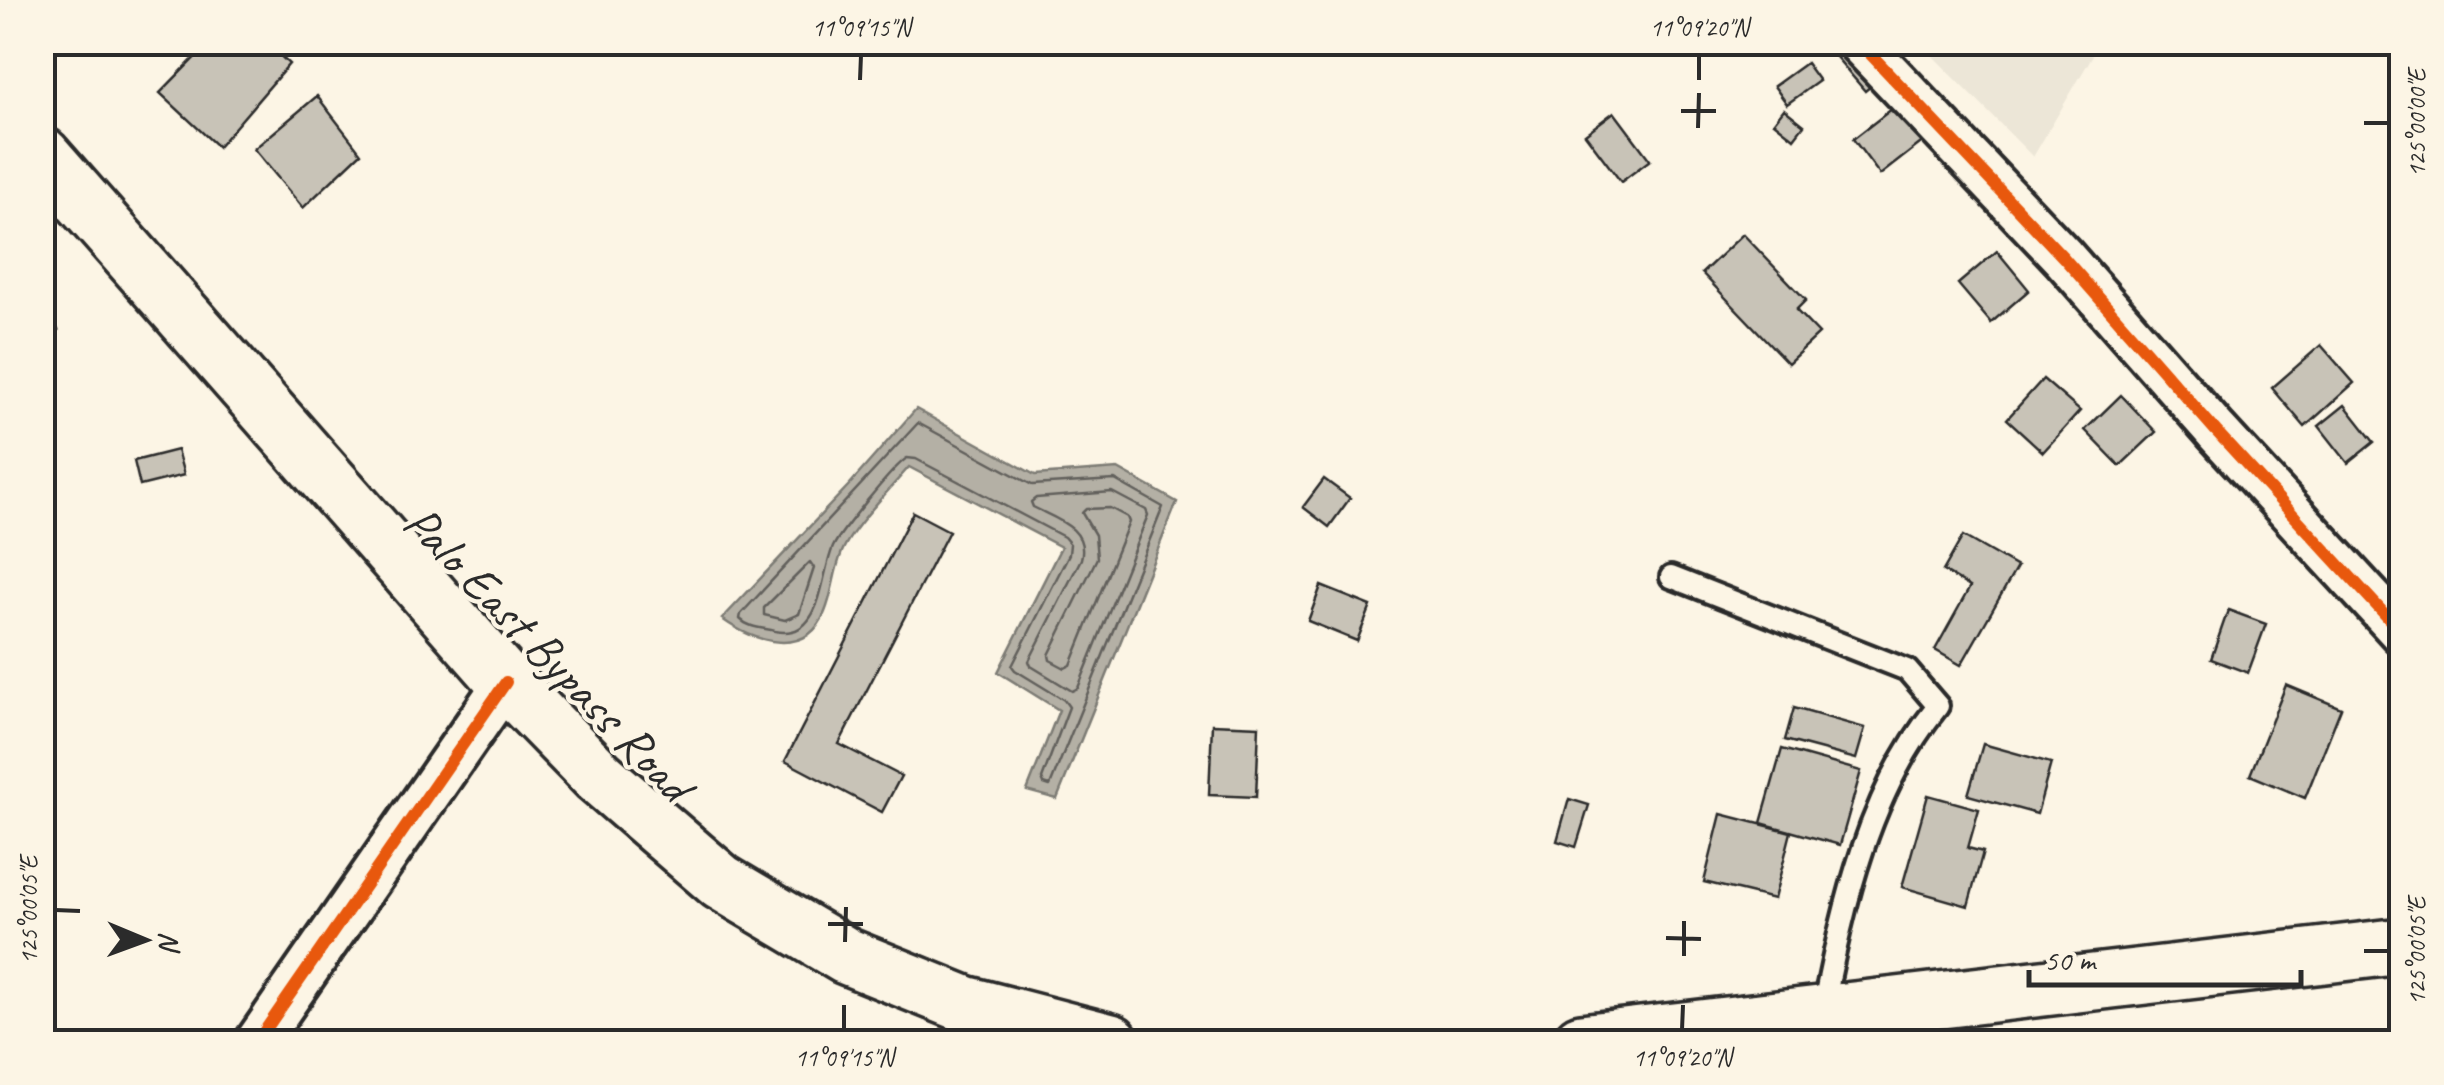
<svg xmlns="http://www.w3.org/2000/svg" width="2444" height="1085" font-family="Caveat,sans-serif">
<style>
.built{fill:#ece6d7}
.water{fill:#b4b0a5;stroke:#7d7b74;stroke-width:2.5}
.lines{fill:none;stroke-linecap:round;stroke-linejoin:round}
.shore{stroke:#62605c;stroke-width:2.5}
.building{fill:#c8c3b7;stroke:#2b2b2b;stroke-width:2.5}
.service-casing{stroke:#2b2b2b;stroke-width:28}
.minor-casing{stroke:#2b2b2b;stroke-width:50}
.secondary-casing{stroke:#2b2b2b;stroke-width:62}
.service{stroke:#fcf5e5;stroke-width:20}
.minor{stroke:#fcf5e5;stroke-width:42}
.secondary{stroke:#fcf5e5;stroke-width:55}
.cycleway-casing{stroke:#fcf5e5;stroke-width:19}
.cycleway{stroke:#e8590c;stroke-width:12}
.ticks{fill:none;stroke:#2b2b2b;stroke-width:4}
.labels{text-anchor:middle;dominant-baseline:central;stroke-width:9;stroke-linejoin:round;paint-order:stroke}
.street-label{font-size:50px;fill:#2b2b2b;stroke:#fcf5e5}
.neatline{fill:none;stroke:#2b2b2b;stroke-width:4}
.ticks-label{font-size:25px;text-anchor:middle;fill:#2b2b2b}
</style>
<rect width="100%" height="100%" fill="#fcf5e5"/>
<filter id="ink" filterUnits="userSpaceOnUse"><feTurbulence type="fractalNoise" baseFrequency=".01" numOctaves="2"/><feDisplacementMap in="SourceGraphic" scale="20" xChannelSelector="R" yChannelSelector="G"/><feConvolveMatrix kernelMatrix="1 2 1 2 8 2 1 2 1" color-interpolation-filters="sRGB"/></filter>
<g filter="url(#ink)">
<path class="built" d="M1920,43h180l-67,114z"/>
<path class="water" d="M916,409l119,66 83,-6 59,33 -120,297 -30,-8 32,-81 -61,-38 63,-125 -152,-80c-17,20 -58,62 -67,85 -8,19 -9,41 -17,60 -18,47 -71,30 -103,7l128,-135z"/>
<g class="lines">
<g class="shore">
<path d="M918,423l114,62 83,-5 48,27 -113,279 -6,-2 -2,-5 27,-72 -5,-7 -49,-30 -3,-4 57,-112 1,-10 -6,-7 -148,-78 -9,-1c-13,8 -67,74 -74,89 -13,29 -10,94 -58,84 -12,-3 -26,-3 -35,-12l1,-5z"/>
<path d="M1112,492l34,18 2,5 -70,173 -6,3 -41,-25 -2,-5 52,-102c8,-31 -25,-40 -48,-52l-2,-5 5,-4z"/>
<path d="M1110,508l17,9 2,5 -58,143 -6,3 -15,-8 -1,-5 48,-97 -2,-23 -13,-22 4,-4z"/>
<path d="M810,562l4,6 -15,46 -14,6 -21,-5v-7z"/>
</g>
</g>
<g class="building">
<path d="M210,42h56l23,22 -71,83 -58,-54z"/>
<path d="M1841,42l36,39 -12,10 -34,-40z"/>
<path d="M1806,63l13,18 -32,23 -13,-18z"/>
<path d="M317,96l44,57 -58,55 -49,-59z"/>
<path d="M1897,105l28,35 -45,35 -27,-36z"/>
<path d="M1784,109l20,16 -10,13 -20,-16z"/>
<path d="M1614,112l36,48 -29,22 -36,-48z"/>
<path d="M1743,234l63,66 -10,10 23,24 -31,29 -86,-90z"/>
<path d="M1997,251l32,39 -38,33 -33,-39z"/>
<path d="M42,300l16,30 -16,8z"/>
<path d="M2321,345l33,38 -49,44 -33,-39z"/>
<path d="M2043,379l37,32 -37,41 -36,-33z"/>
<path d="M2121,395l35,37 -36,34 -35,-36z"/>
<path d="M2345,405l29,37 -26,21 -29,-37z"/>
<path d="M177,450l7,25 -44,11 -6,-25z"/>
<path d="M1324,479l26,19 -21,29 -26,-20z"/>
<path d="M913,512l36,19 -110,213 62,32 -19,36 -97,-51z"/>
<path d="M1963,536l54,31 -56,98 -26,-15 35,-63 -27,-16z"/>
<path d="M1321,586l50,20 -14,35 -49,-20z"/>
<path d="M2228,610l38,14 -18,49 -37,-14z"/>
<path d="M2286,685l55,23 -36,90 -55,-23z"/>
<path d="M1794,708l71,20 -9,31 -71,-19z"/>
<path d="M1212,724l47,2 -3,71 -47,-2z"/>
<path d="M1983,744l68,19 -14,51 -69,-19z"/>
<path d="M1782,749l79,22 -21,74 -79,-22z"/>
<path d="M1928,795l51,14 -11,39 15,4 -15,54 -66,-19z"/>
<path d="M1569,799l20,6 -13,42 -19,-6z"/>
<path d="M1721,814l70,18 -17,67 -70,-17z"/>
<path d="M2400,1016l2,26h-8z"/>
</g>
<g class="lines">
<g class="service-casing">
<path id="service" d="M1671,577l236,93 31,36c-69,85 -94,197 -115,303"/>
</g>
<g class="minor-casing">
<g id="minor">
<path d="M1859,42l204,215 153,174 186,202"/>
<path d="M257,1042l249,-360"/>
</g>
</g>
<g class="secondary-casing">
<g id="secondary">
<path d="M42,155l464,527 92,94 123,106 125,74 119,48 146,38"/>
<path d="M1581,1042l821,-96"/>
</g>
</g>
<use href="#service" class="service"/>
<use href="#minor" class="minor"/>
<use href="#secondary" class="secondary"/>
<g class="cycleway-casing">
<g id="cycleway">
<path d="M1859,42l204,215 153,174 186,202"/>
<path d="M257,1042l249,-360"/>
</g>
</g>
<use href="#cycleway" class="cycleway"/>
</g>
</g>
<path class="ticks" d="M860,80l1,-25M1699,80v-25M1681,111h35M2364,123h25M1698,128l1,-35M55,910l25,1M828,924h35M1666,938l35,1M845,942l1,-35M2364,951h25M1684,956v-35M844,1030v-25M1682,1030l1,-25"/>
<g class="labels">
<g class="street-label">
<text transform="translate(548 653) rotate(46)">Palo East Bypass Road</text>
</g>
</g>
<rect width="2444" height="1085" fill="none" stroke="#fcf5e5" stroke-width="110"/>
<g transform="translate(145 940) rotate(91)" stroke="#fcf5e5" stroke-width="8" paint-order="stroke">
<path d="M0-8L18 38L0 25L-18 38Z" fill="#2b2b2b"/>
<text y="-15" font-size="28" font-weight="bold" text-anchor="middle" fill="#2b2b2b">N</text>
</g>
<path d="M2029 970v15h272v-15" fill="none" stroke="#2b2b2b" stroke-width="5"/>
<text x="2044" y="970" font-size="30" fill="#2b2b2b" stroke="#fcf5e5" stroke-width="8" paint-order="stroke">50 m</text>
<rect x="55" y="55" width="2334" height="975" class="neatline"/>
<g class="ticks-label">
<text x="861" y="36">11°09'15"N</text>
<text x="1699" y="36">11°09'20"N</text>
<text transform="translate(2416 123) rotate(-90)" y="9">125°00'00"E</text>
<text transform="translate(28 910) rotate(-90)" y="9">125°00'05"E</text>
<text transform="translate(2416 951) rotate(-90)" y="9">125°00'05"E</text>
<text x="844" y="1066">11°09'15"N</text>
<text x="1682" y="1066">11°09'20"N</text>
</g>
</svg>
